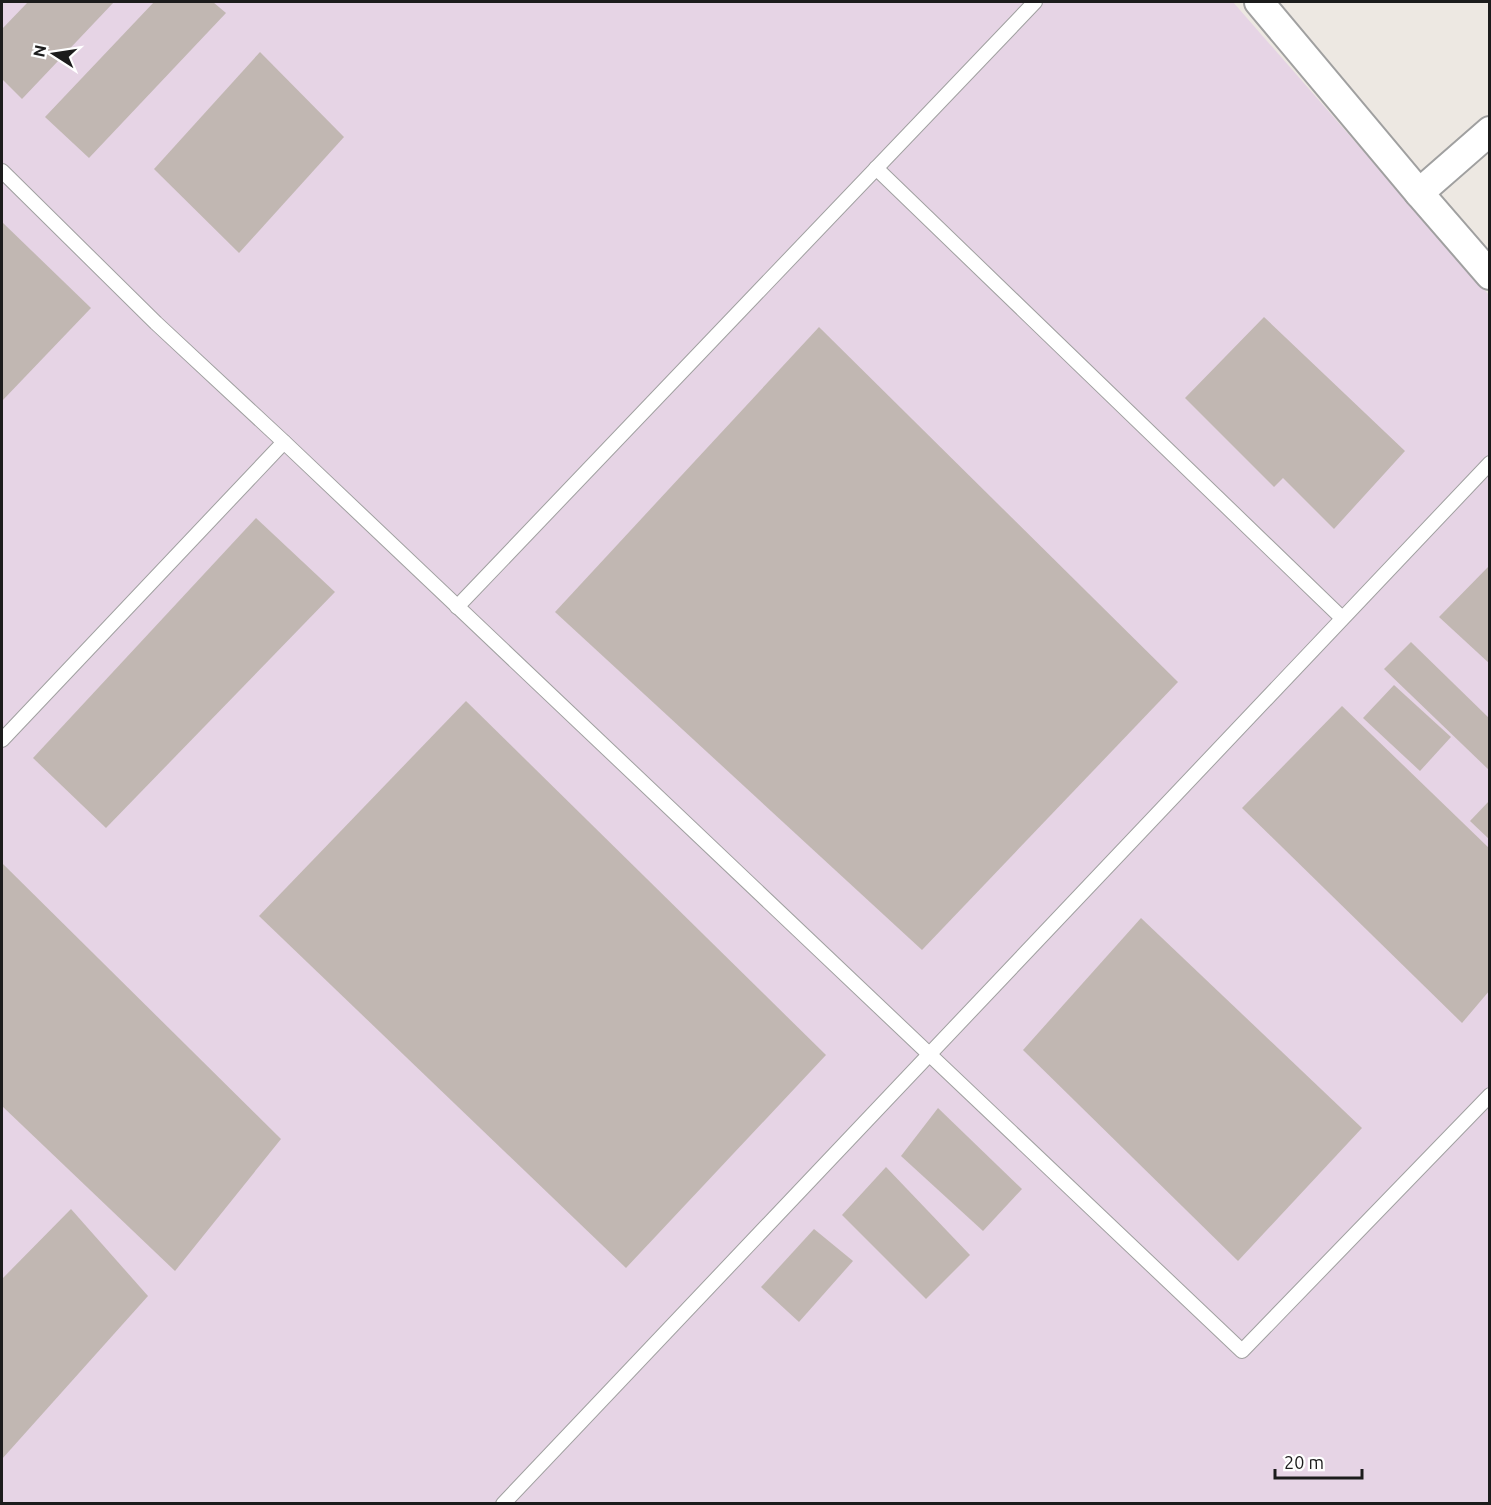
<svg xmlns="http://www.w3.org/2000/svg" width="1491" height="1505" font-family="Ubuntu,sans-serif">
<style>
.industrial{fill:#e6d4e5}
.building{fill:#c1b7b2}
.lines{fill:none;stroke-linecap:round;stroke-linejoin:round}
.service-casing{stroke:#a0a0a0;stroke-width:16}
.minor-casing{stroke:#a0a0a0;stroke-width:32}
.service{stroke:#fff;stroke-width:14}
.minor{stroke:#fff;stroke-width:28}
</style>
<rect width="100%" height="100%" fill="#ede8e2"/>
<path class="industrial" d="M2,2h1231l256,293v1208l-1487,1z"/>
<g class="building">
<path d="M28,2h86l-92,97 -20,-20v-50z"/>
<path d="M154,2h59l13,11 -137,145 -44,-41z"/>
<path d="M260,52l84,85 -105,116 -85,-84z"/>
<path d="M2,222l89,86 -89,93z"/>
<path d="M1264,317l141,134 -71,78 -51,-51 -9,9 -89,-89z"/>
<path d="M819,327l359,355 -256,268 -367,-338z"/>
<path d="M256,518l79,74 -229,236 -73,-70z"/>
<path d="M1490,565v99l-51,-47z"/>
<path d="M1411,642l79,77v52l-106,-102z"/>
<path d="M1394,685l57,52 -31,34 -57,-53z"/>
<path d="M466,701l360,354 -200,213 -367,-352z"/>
<path d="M1342,706l148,143v141l-28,33 -220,-215z"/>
<path d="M1490,800v40l-20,-19z"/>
<path d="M2,863l279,276 -106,132 -173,-165z"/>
<path d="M1141,918l221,210 -124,133 -215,-211z"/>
<path d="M938,1108l84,81 -39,42 -82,-75z"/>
<path d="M886,1167l84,88 -44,44 -84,-84z"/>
<path d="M71,1209l77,87 -146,163v-180z"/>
<path d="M814,1229l39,32 -54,61 -38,-35z"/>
</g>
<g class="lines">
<g class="service-casing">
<g id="service">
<path d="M876,168l466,450"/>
<path d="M2,171l154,152 128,119 958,909 248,-256"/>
<path d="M457,607l578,-605"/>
<path d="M2,740l282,-298"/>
<path d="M503,1504l987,-1041"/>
</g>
</g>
<g class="minor-casing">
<g id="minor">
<path d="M1259,2l160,191 71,82"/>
<path d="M1419,193l71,-62"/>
</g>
</g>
<use href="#service" class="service"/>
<use href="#minor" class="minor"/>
</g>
<rect width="1491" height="1505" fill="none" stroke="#1c1c1c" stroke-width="6"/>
<g transform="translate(54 54) rotate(282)" stroke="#ffffff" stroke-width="4.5" paint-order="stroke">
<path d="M0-4.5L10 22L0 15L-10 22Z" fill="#1c1c1c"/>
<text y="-9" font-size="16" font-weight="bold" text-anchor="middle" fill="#1c1c1c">N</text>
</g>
<path d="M1275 1469v9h87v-9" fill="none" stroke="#1c1c1c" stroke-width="3"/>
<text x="1284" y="1469" font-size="18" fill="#1c1c1c" stroke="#ffffff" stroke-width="4.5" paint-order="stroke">20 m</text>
</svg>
